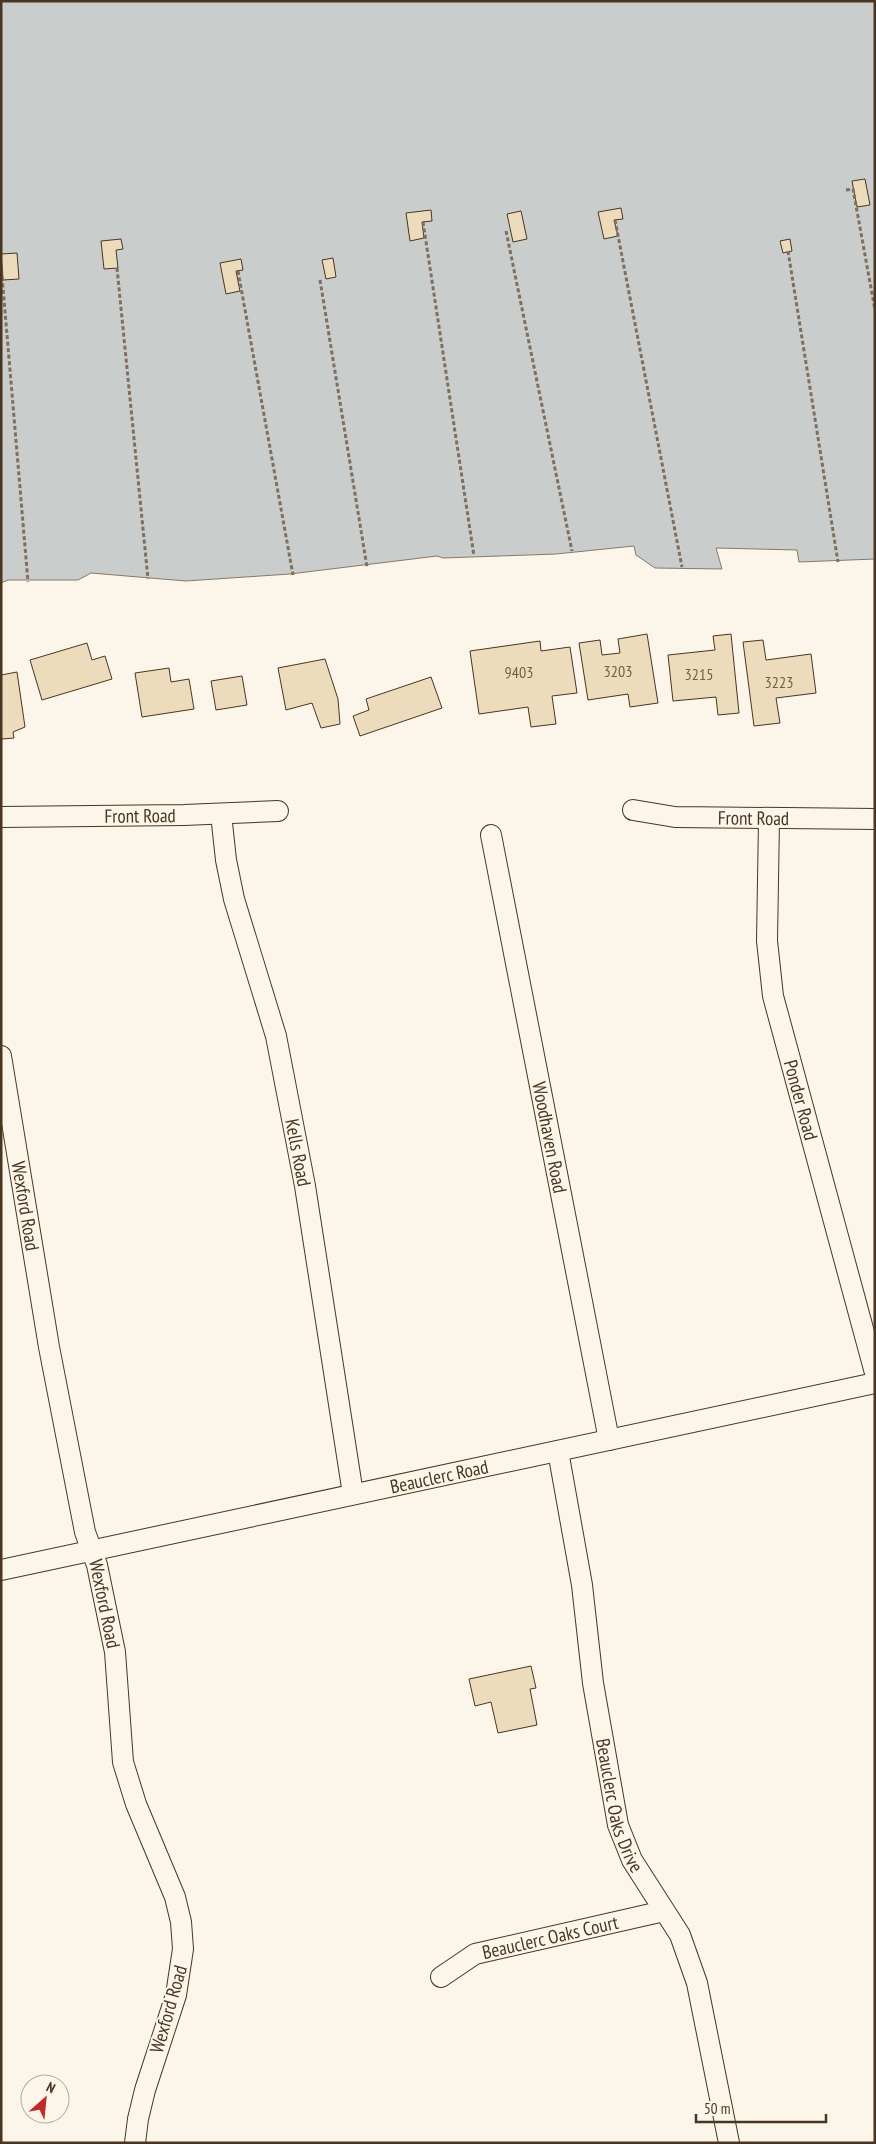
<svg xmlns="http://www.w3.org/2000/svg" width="876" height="2144" font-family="'PT Sans Narrow',sans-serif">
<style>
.water{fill:#c9cecd;stroke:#887966}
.building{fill:#ecdcbc;stroke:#4a3520}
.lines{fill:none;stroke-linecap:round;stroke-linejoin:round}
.minor-casing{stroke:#4a3520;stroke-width:22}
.path{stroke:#7f6f5c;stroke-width:3;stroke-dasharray:4 2.5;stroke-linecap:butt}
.minor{stroke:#fbf6e9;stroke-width:20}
.labels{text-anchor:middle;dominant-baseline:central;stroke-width:4;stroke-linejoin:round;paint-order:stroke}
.number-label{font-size:16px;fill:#725f47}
.street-label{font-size:19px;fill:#4a3520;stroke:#fbf6e9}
</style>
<rect width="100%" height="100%" fill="#fbf6e9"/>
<path class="water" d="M1,1h874v558l-76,3 -2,-12 -81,-2 6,21 -67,-1 -19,-13 -2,-9 -78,8 -113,4 -6,-2 -147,18 -104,7 -95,-8 -13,7h-70l-7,3z"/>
<g class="building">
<path d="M865,179l5,26 -13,2 -5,-26z"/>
<path d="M621,208l2,11 -9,1 4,16 -14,3 -6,-27z"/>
<path d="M431,210l1,11 -10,1 2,16 -14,3 -4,-28z"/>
<path d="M521,211l6,28 -14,3 -6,-28z"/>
<path d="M121,239l2,10 -7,1 2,18 -14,1 -3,-28z"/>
<path d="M790,239l2,12 -9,2 -3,-12z"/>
<path d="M17,253l2,26 -16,1 -2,-26z"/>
<path d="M333,258l3,19 -10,2 -4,-19z"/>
<path d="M241,259l2,11 -7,1 4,20 -14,3 -6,-31z"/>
<path d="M647,634l11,69 -28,4 -2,-13 -40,6 -9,-57 21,-3 2,15 18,-2 -2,-14z"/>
<path d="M731,634l8,79 -21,2 -2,-18 -43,4 -5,-46 47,-5 -2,-14z"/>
<path d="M763,640l3,20 45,-6 5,39 -40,5 4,25 -26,3 -11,-84z"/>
<path d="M540,641l1,10 29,-4 7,46 -25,3 4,28 -25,3 -3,-20 -49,7 -9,-63z"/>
<path d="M87,643l5,17 13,-4 7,23 -70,21 -12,-40z"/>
<path d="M325,659l13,40 2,25 -19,4 -9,-25 -26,7 -8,-42z"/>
<path d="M169,668l2,14 18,-3 5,30 -52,8 -7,-44z"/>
<path d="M17,672l8,55 -12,5 1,6 -12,1 -1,3v-67z"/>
<path d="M242,676l5,29 -31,5 -5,-29z"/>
<path d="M431,677l11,31 -82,28 -7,-20 16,-6 -3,-11z"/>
<path d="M531,1666l5,22 -6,1 7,36 -39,8 -7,-31 -16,4 -6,-27z"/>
</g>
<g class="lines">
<g class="minor-casing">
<g id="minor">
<path id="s1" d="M633,810l42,7 200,2"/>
<path id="s2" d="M221,814l5,46 8,39 42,137 29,150 48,308"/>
<path id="s3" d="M1,817l183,-2 94,-4"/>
<path id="s4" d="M769,820l-2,121 6,55 102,377"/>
<path id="s5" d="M491,835l118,605"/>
<path id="s6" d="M1,1056l48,291 36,185 12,33 18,87 8,110 13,42 39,93 6,25 2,27 -7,46 -31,95 -7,29 -3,24"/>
<path id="s7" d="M558,1451l24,134 11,98 25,142 14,35 48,75 17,48 32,160"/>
<path id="s8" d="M1,1570l874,-187"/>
<path id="s9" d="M441,1977l34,-23 189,-43"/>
</g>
</g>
<g class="path">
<path d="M846,190l7,-1 22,121"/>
<path d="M615,220l67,347"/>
<path d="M423,222l51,334"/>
<path d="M506,231l66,320"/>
<path d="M788,251l50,311"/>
<path d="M1,264l27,318"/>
<path d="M117,268l31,311"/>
<path d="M238,271l55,304"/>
<path d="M320,280l47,287"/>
</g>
<use href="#minor" class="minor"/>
</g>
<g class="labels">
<g class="number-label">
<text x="618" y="671">3203</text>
<text x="519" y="672">9403</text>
<text x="699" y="674">3215</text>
<text x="779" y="682">3223</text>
</g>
<g class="street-label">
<text stroke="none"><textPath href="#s3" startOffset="139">Front Road</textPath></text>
<text stroke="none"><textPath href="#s1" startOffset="121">Front Road</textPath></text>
<text stroke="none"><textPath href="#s4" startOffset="284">Ponder Road</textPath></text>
<text stroke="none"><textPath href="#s5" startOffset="308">Woodhaven Road</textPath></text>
<text stroke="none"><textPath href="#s2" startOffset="348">Kells Road</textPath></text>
<text stroke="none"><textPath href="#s6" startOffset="152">Wexford Road</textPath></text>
<text stroke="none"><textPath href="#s8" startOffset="448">Beauclerc Road</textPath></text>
<text stroke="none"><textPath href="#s6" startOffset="558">Wexford Road</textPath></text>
<text stroke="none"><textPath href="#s7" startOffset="360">Beauclerc Oaks Drive</textPath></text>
<text stroke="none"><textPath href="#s9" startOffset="118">Beauclerc Oaks Court</textPath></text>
<text transform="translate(168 2009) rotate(-74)">Wexford Road</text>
</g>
</g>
<rect width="876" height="2144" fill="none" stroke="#4a3520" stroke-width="5"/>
<g transform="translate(45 2099) rotate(27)"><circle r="24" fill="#fbf6e9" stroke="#b4a999"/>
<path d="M0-4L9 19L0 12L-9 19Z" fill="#c62828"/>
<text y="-8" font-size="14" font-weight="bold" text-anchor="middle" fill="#4a3520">N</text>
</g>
<path d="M696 2114v8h130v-8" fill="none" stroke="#4a3520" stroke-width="2.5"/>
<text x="704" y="2114" font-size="15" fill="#4a3520" stroke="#fbf6e9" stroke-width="4" paint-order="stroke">50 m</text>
</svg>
